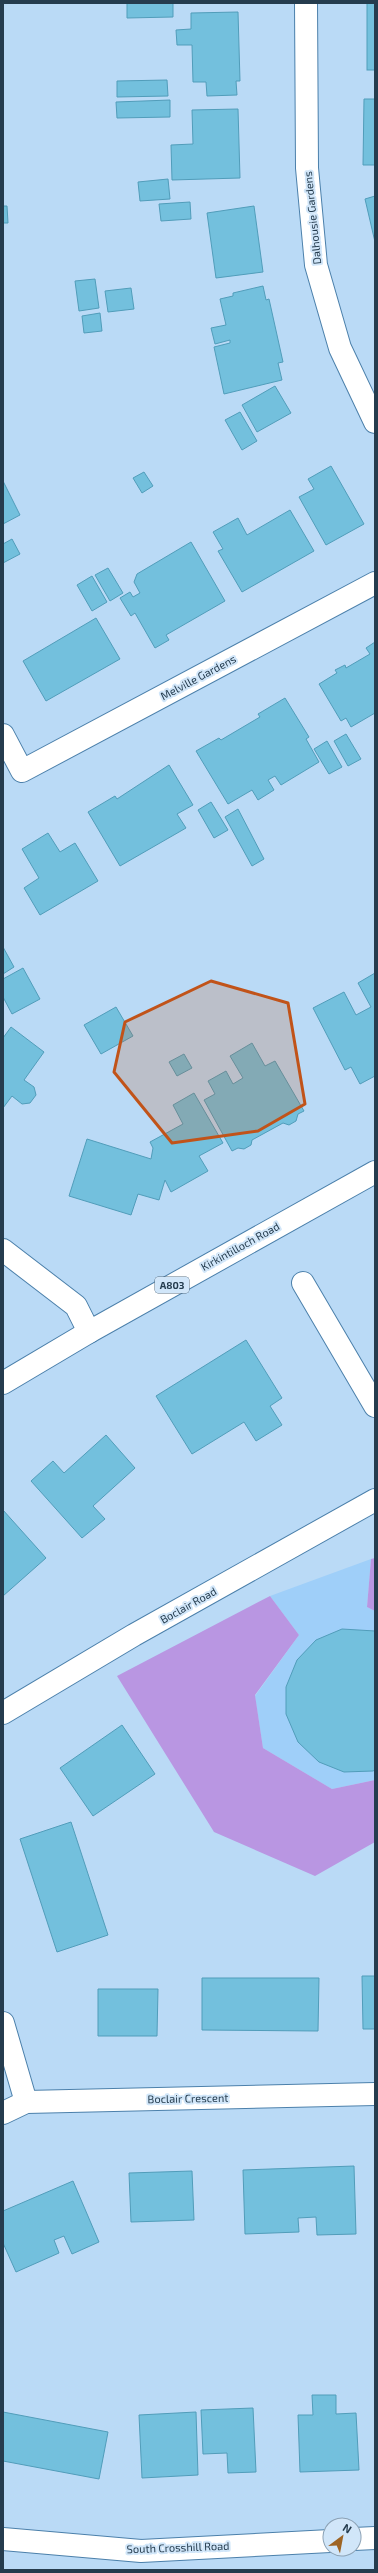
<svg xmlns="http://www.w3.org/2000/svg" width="378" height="2573" font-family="'Exo 2',sans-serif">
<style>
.built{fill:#9fcff9}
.forest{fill:#b996e2}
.building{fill:#73c0dd;stroke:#519dba}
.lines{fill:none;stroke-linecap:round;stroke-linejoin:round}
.street-casing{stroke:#4c80ab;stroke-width:24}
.secondary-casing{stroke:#4c80ab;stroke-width:24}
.primary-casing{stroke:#4c80ab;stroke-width:24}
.street{stroke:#fff;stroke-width:22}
.secondary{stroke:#fff;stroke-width:22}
.primary{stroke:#fff;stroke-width:22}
.marked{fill:#c15319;fill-opacity:0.2;stroke:#c15319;stroke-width:3;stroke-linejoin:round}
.labels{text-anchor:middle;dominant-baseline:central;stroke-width:4;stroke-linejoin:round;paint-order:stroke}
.shield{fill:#d1e6f9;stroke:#596f81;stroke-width:1}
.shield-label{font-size:10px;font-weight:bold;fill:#253c4e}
.street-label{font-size:11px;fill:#253c4e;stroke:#d1e6f9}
</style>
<rect width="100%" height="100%" fill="#badaf6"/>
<path class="built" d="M371,1559l-4,48 8,4v169l-43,9 -69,-41 -8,-52 44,-61 -29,-39z"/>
<g class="forest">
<path d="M375,1558v53l-8,-4 4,-48z"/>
<path d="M270,1596l29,39 -44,60 8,53 69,41 43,-9v62l-60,34 -101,-44 -97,-156z"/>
</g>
<g class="building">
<path d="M127,3h46v14l-46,1z"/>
<rect x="367" y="3" width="8" height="67"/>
<path d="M238,12l2,69h-4l1,14 -30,1 -1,-14h-13l-1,-37h-15l-1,-15 15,-1v-16z"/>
<path d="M167,80l1,16 -51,1v-16z"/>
<path d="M364,99h11v66h-12z"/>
<path d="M170,100v17l-53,1 -1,-16z"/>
<path d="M238,109l2,69 -68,2 -1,-35 22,-1 -1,-34z"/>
<path d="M168,179l2,20 -30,2 -2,-19z"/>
<path d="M375,196v46l-10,-43z"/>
<path d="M190,202l1,17 -30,2 -2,-17z"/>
<path d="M3,206h4l1,17h-5z"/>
<path d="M254,206l9,66 -47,6 -9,-65z"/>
<path d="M95,279l4,29 -20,3 -4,-30z"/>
<path d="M263,286l3,14 3,-1 14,63 -5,1 4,17 -58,14 -10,-47 16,-4v-3l-15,4 -4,-16 15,-3 -6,-26 13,-3v-3z"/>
<path d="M131,288l3,21 -26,3 -3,-21z"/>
<path d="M100,313l2,18 -18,2 -2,-17z"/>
<path d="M275,386l16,27 -34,19 -15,-27z"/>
<path d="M240,412l17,29 -15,9 -17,-30z"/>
<path d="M331,466l33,58 -38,21 -27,-48 15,-8 -6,-10z"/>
<path d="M144,472l9,14 -11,7 -9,-15z"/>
<path d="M3,481l17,34 -17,9z"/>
<path d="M290,510l24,41 -72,41 -24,-41 5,-2 -10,-17 25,-14 9,17z"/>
<path d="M12,539l8,15 -17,9v-19z"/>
<path d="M191,542l34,59 -59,34 3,5 -14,8 -20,-35 -4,3 -11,-18 10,-6 3,5 7,-4 -6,-11 3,-8z"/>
<path d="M108,568l15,25 -13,8 -15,-26z"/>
<path d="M92,576l15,26 -15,9 -15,-26z"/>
<path d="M96,618l24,41 -74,42 -23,-40z"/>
<path d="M375,642v71l-24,14 -5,-9 -5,3 -22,-37 18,-11 -2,-3 10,-5 1,3 24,-14 -4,-6z"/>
<path d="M285,698l24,39 -3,2 13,23 -38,23 -6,-9 -7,4 6,10 -16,10 -6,-10 -24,14 -32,-53 23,-13 2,2 39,-23 -2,-3z"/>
<path d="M346,734l15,25 -13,7 -14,-25z"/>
<path d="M327,741l15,26 -13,7 -15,-25z"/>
<path d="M169,765l24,40 -16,9 9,14 -66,38 -32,-54 27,-16 2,3z"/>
<path d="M211,802l17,28 -14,8 -16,-28z"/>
<path d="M238,809l26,50 -12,7 -27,-49z"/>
<path d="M48,833l12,19 15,-9 23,38 -58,34 -16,-27 15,-10 -17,-29z"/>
<path d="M3,947l11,20 -11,7z"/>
<path d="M23,968l17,31 -28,15 -9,-17v-18z"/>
<path d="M375,973v103l-15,8 -9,-17 -6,3 -32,-62 31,-16 12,23 15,-8 -13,-24z"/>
<path d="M116,1007l17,29 -32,18 -17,-29z"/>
<path d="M11,1027l33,25 -20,28 10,7 2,8 -6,8 -8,1 -10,-8 -9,12v-70z"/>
<path d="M252,1043l13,23 10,-5 29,50 -6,3 -2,7 -7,4 -6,-2 -31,17 -1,5 -7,4 -6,-1 -6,3 -28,-51 11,-6 -7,-13 18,-10 7,13 10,-6 -13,-22z"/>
<path d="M184,1054l8,14 -15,8 -8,-14z"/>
<path d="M194,1093l29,50 -24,13 9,15 -37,21 -6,-12 -6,20 -21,-6 -7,21 -62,-19 18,-57 64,20 2,-11 -3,-6 33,-18 -10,-19z"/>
<path d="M246,1340l36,58 -12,8 12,19 -26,16 -12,-19 -52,32 -36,-58z"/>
<path d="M106,1435l29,33 -42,38 12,13 -23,19 -51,-57 22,-20 11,12z"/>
<path d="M3,1510l43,48 -43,38z"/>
<path d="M342,1629l33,2v139l-2,1 -29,1 -25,-10 -21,-20 -12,-28v-27l11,-27 19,-20z"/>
<path d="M122,1725l33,49 -62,42 -33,-48z"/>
<path d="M71,1822l37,113 -51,17 -37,-113z"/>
<path d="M362,1976h13v53h-12z"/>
<path d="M202,1978h117l-1,53 -116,-1z"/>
<path d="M98,1989h60l-1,47h-59z"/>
<path d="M354,2166l2,68 -39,1 -1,-18 -18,1 1,14 -54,2 -2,-64z"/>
<path d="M192,2171l2,49 -63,2 -2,-49z"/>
<path d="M73,2181l26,61 -27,12 -8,-18 -10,4 5,13 -43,19 -13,-29v-32z"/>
<path d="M312,2395h24v19l20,-1 3,57 -59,2 -2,-57h15z"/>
<path d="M253,2408l3,64 -28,1 -1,-20 -24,1 -2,-44z"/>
<path d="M3,2412l105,20 -9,47 -96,-18z"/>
<path d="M196,2412l2,63 -56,3 -3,-63z"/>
</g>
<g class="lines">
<g class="street-casing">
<g id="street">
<path d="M306,3l1,165 9,97 24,83 35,74"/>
<path d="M3,735l19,36 353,-188"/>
<path d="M303,1283l72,123"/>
<path d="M3,1713l131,-78 241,-135"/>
<path d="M3,2023l23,79"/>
<path d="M3,2113l23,-11 349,-8"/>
</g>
</g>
<g class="secondary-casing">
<g id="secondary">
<path d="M3,1250l73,56 13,26"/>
<path d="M3,2539l138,12 189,-10"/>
<path d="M354,2539l21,-1"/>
</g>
</g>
<g class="primary-casing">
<path id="primary" d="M3,1383l86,-51 286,-160"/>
</g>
<use href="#street" class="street"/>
<use href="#secondary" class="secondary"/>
<use href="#primary" class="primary"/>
</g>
<path class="marked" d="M211,981l77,22 17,101 -47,27 -86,12 -58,-71 11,-50z"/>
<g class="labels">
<rect class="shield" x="155" y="1277" width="34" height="16" rx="3"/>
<g class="shield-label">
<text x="172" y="1285">A803</text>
</g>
<g class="street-label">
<text transform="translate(312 218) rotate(-96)">Dalhousie Gardens</text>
<text transform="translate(198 677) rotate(-28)">Melville Gardens</text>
<text transform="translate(240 1246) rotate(-29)">Kirkintilloch Road</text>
<text transform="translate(188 1605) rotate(-29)">Boclair Road</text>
<text transform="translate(188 2098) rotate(-1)">Boclair Crescent</text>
<text transform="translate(178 2547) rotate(-2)">South Crosshill Road</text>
</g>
</g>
<rect width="378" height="2573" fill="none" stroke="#253c4e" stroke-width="8"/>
<g transform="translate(342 2537) rotate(32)"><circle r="19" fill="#d1e6f9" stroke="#8ca2b5"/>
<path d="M0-3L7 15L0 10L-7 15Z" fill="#9e6424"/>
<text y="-6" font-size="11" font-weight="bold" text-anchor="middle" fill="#253c4e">N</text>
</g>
</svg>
